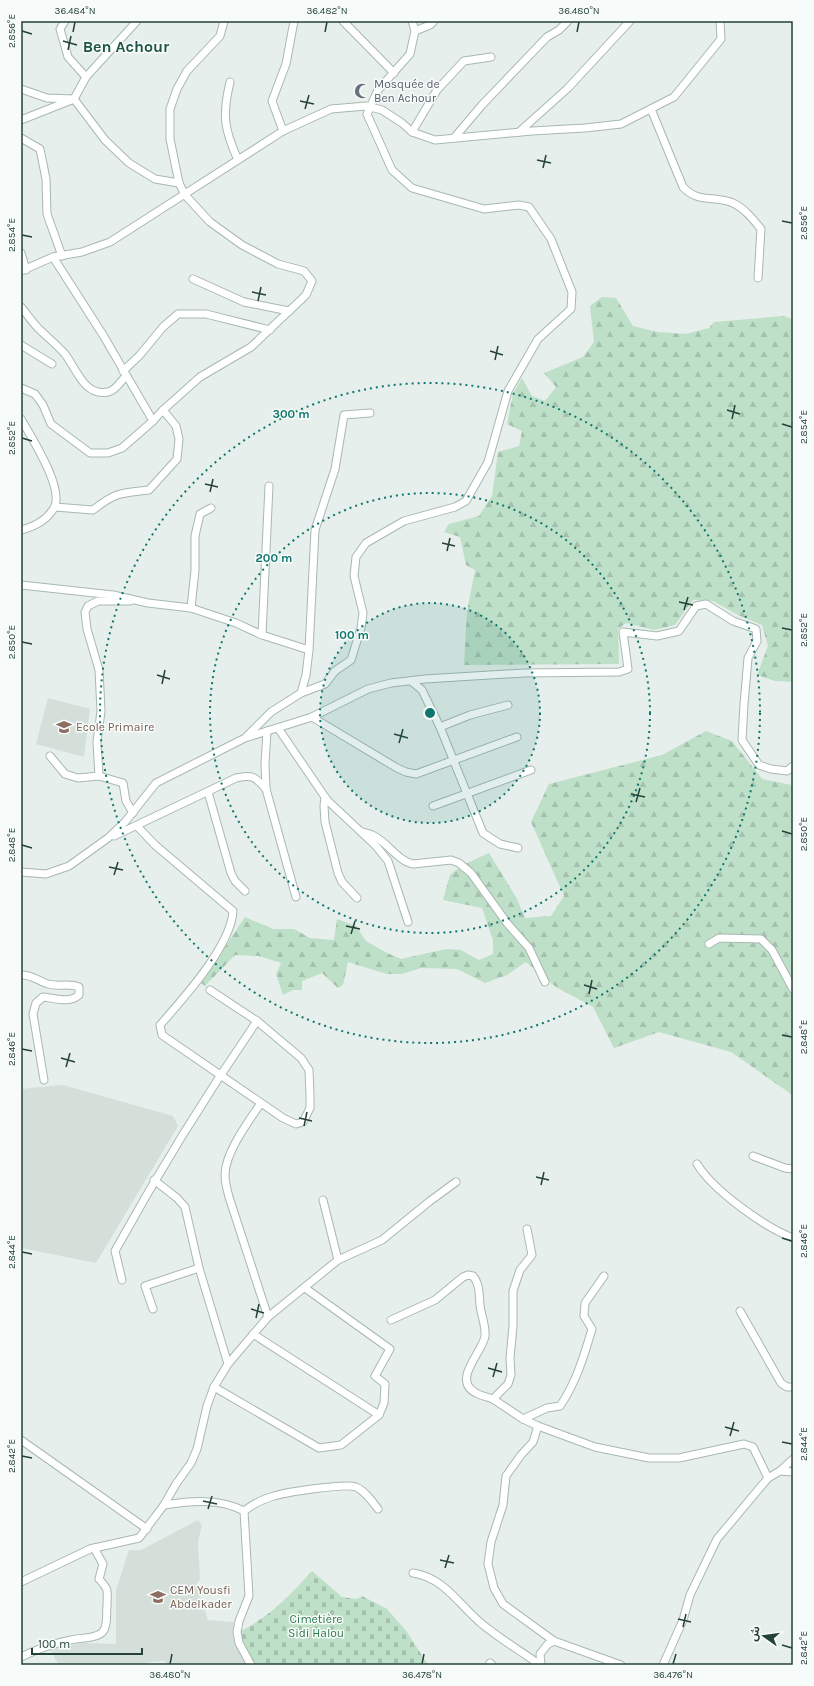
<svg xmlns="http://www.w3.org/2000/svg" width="814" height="1686" font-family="Karla,'Noto Sans Arabic',sans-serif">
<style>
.built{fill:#d4dfda}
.forest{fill:url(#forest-firs)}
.cemetery{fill:url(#cemetery-stones)}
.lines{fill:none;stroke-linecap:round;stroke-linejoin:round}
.minor-casing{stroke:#a8b8b2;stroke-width:9}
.minor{stroke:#fff;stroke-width:7}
.ticks{fill:none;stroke:#24423a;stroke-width:1.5}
.ring{fill:none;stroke:#0f766e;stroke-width:2;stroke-dasharray:2 4}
.labels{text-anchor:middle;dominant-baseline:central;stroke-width:3;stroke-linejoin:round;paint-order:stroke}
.worship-label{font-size:12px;fill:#5b616d;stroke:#f7fbf9;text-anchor:start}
.education-label{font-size:12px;fill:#785e54;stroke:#f7fbf9;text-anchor:start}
.park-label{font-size:12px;fill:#2d7a4b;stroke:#f7fbf9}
.district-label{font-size:16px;font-weight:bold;fill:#1f5548;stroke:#f7fbf9}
.centre{fill:#0f766e;stroke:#f7fbf9;stroke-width:2}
.ring-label{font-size:12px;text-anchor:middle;font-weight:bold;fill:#0f766e;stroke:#f7fbf9;stroke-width:3;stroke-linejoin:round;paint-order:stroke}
.neatline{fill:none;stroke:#24423a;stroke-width:1.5}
.ticks-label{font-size:10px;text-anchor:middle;fill:#24423a}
</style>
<defs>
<pattern id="forest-firs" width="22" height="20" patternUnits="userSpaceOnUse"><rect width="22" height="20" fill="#bfe0c8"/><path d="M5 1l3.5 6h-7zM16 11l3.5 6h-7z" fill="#a4c1ad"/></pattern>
<pattern id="cemetery-stones" width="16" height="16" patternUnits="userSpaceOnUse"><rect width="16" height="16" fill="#bfe0c8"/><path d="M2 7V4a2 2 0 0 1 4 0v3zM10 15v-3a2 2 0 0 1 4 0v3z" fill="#a4c1ad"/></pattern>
</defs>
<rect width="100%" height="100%" fill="#e6efeb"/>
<g class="built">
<path d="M48,698l42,11 -6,48 -48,-13z"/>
<path d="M63,1085l110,31 5,10 -82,137 -75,-15v-159z"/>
<path d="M198,1520l4,5 -4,17 2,37 -4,6 12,35 25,2 4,26 10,17h-82v-4l-15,1 -9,3h-82l-9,-15 31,-7 35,1v-54l13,-40h12z"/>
</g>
<g class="forest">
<path d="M602,297l14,1 17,28 25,6 28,2 23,-6 5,-6 69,-6 10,3v363l-18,-1 -18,-6 11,-29 -6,-21 -24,-10 -25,-14 -20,-1 -18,25 -21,5 -28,-7 -8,6 1,35 -155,1 3,-54 8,-41 -9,-5 -6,-28 -16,-5 5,-8 30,-8 13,-20 6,-44 21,-6 3,-15 -15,-7 6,-30 9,-16 10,18 13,5 11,-14 -12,-14 39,-16 11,-15 -4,-36z"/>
<path d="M706,731l26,10 30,38 29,6 2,-3v311l-2,1 -60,-42 -72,-20 -45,16 -21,-41 -37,-20 -30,-25 -19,13 -22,8 -28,-14 -36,-1 -19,6h-15l-39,-12 -5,23 -5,3 -16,-15 -20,8v9h-9l-10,5 -7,-21 5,-11 -22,-7 -24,-1 -30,31 -4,-3 44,-66 28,12h21l16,9 24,2 3,-21 19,7 10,15 21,12 14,6 45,-10 15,1 18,10 14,-6v-14l-11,-32 -39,-8 7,-25 11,-9 28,-13 27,44 9,21 26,-2 13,-20 -33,-74 18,-38 113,-29z"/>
</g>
<path class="cemetery" d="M312,1571l30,26 15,2 5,-3 25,13 20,23 21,33h-174l-9,-16 -6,-17c33,-17 48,-34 73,-61z"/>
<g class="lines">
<g class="minor-casing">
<g id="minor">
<path d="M65,21l-5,8 8,28 18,20"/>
<path d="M343,21l51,52"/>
<path d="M415,31l15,-6 4,-4"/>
<path d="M230,82c-8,33 -6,47 8,78"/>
<path d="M21,89l26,9 27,1 31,41 24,23 26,16 24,4"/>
<path d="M651,109l32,78c16,17 31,8 50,16 11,5 20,16 28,26l-3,49"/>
<path d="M21,120l53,-21 12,-22 51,-56"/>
<path d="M283,131l-11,-30 14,-37 8,-43"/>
<path d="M412,132l25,-42 27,-29 27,-4"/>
<path d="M519,132l49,-44 62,-67"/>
<path d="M21,138l19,11 6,30 1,35 15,42"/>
<path d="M454,138l28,-33 65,-68 12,-7 9,-9"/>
<path d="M21,253l5,17"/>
<path d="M53,257l50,78 50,86"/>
<path d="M21,271l32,-14 29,-5 28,-10 173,-111 48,-22 35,-3 16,4 20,13 10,9 23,8 97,-9 53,-3 36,-4 53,-27 47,-58 -1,-18"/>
<path d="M193,279l51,23 45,9"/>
<path d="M21,307c6,7 11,15 17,21 9,9 19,17 27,26 11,14 19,43 43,38 7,-1 13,-11 18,-16"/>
<path d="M21,345l31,19"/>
<path d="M123,371l16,-15 24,-29 15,-13h28l64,16"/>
<path d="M21,388l14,6 8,11 8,19 39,29h18l14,-5 31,-27 10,-11"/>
<path d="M21,419c10,18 44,70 33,89 -7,12 -21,19 -33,22"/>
<path d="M55,507l38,3c23,-18 28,-17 56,-20l28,-31 2,-20 -3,-13 -13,-16 37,-33 51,-30 55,-52 6,-14 -8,-10 -26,-7 -36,-19 -32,-23 -25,-27 -6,-12 -9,-44v-30l7,-20 10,-18 33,-35 4,-15"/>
<path d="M21,585l92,10 35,8 43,5 45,15 26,12 47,15"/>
<path d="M191,608l4,-38v-34l5,-22 11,-6"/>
<path d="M262,635l7,-149"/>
<path d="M411,681l11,9 18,37 43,106 17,11 18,4"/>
<path d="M301,693l24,-9 10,-13 16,-11 10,-32 2,-15 -9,-37 2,-19 10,-14 38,-22 51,-14 11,-6 22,-39 20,-71 30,-52 33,-30 1,-17 -21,-53 -22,-32 -10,-2 -35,4 -72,-21 -20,-18 -25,-56 11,-24 32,-36 5,-23 -3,-10"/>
<path d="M312,717l85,51 9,4 10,2 101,-37"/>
<path d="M440,727l30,-12 38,-10"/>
<path d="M278,728l49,72 49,46 12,15 20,61"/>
<path d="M267,731l-2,33 1,25 30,108"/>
<path d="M247,736l24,-24 30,-19 5,-18 3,-25 6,-120 20,-61 9,-54 26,-2"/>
<path d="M50,756l15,18 13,4 21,-2 24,7 3,18 7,12"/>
<path d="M99,776l-2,-34 4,-31 -2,-41 -12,-41 -2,-17 3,-6 10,-5h32"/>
<path d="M208,792l23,81 4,8 10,10"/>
<path d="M325,797l-1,9 1,16 13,51 4,9 15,16"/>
<path d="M433,806l98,-36"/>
<path d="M137,826l18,19 78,66c-2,35 -50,88 -73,114l2,10 121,83 13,6 7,-2 7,-14v-12l-1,-26 -8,-12 -44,-37 -47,-31"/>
<path d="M362,832c4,1 9,2 12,4 14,7 24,25 39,28l38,-4 8,3 12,10 36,50 22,25 16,34"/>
<path d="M114,836l122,-58c17,-4 19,-1 30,11"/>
<path d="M21,872l25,2 23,-8 39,-28 17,-16 31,-39 89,-45 67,-21 56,-28 23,-6 34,-4 99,-6 95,-1 9,-3 -5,-37 34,4 22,-5 17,-25 10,-2 27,17 23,8 1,12 -9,17 -4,46 -2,36 17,25 12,4 16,2 6,-5"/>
<path d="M709,944l10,-6 42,1 11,11 21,39"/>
<path d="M21,975c12,0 17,6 27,9 11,3 21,-1 31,3v8c-11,9 -23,3 -36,2l-7,6 -3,11 11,66"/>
<path d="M261,1103c-13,19 -36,50 -36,72 0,7 2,15 4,22l39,120"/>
<path d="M753,1156l32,12 8,1"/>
<path d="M697,1164c16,26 67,63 96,74"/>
<path d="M154,1180l23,18 8,9 14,61 29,96"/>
<path d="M323,1200l15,60"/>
<path d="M527,1229l5,26 -12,15 -7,21v35l-3,32 1,17 -3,9 -15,15 30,20 15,7 57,21 54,11h30l65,-14 9,3 15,31"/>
<path d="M122,1280l-7,-29c44,-80 91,-156 142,-230"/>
<path d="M153,1309l-8,-23 54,-18"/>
<path d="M740,1311l41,72 6,4h6"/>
<path d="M391,1320l44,-20 28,-23 5,-2 5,1c7,8 6,19 7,29 1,10 6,21 5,31 -2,16 -34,44 -9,57 5,3 12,4 17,6"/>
<path d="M253,1334l126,81 5,-12 1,-19 -10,-8 15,-27 -85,-61"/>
<path d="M214,1387l105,61 22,-3 38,-30"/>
<path d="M523,1419l24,-11 13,-2c16,-23 24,-50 32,-77l-8,-13 1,-13 19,-27"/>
<path d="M538,1426l-5,16 -12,13 -15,21 -3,29 -12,37 -3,22 6,24 9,16 51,37 67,24"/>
<path d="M21,1440l126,89"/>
<path d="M780,1471l13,1"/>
<path d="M164,1505c27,-4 55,-7 80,6l5,85 -10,25 -2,11 2,11 12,22"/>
<path d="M244,1511c9,-7 19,-12 30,-15 13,-4 71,-13 82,-9 9,4 16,14 22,22"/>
<path d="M413,1573c32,5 46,32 69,51 18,15 39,27 58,41"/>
<path d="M21,1582l69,-33 49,-11 25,-33 12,-21 15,-21 6,-14 10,-43 7,-19 14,-23 40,-47 70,-57 44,-20 48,-39 26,-19"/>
<path d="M21,1657c21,-10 41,-17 64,-19 7,-1 16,-2 19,-8 4,-7 2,-17 3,-24 0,-16 3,-15 -8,-27l4,-15 -9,-16"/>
<path d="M490,1663l2,2"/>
<path d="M541,1665l-1,-11 8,-10 6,-3"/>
<path d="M663,1665l20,-45 7,-25 27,-56 51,-61 12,-7 13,-12"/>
</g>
</g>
<use href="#minor" class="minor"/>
</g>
<path class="ticks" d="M22,31l10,3M73,32l2,-10M325,32l2,-10M577,32l2,-10M63,41l14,4M68,50l3,-14M300,101l14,3M305,109l4,-14M537,160l14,3M543,168l3,-13M782,221l10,2M22,235l10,2M252,292l14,3M258,301l3,-14M490,351l13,4M495,360l3,-14M727,410l13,4M732,419l3,-14M782,424l10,3M22,438l10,3M205,484l13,3M210,492l3,-13M442,543l13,3M447,551l3,-13M679,602l14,3M684,610l4,-13M782,628l10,2M22,642l10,2M157,675l13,4M162,684l3,-14M394,734l14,4M399,743l4,-14M631,794l14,3M636,802l4,-14M782,831l10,3M22,845l10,3M109,867l14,3M114,875l4,-13M346,926l14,3M351,934l4,-13M584,985l13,4M589,994l3,-14M782,1035l10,2M22,1049l10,2M61,1058l14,4M66,1067l4,-14M299,1118l13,3M304,1126l3,-14M536,1177l13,3M541,1185l3,-13M782,1238l10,3M22,1252l10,2M251,1309l13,4M256,1318l3,-14M488,1368l14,4M493,1377l4,-14M725,1427l14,4M730,1436l4,-14M782,1442l10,2M22,1456l10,2M203,1501l14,3M208,1509l4,-13M440,1560l14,3M445,1568l4,-13M678,1619l13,3M683,1627l3,-13M782,1645l10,3M170,1664l2,-10M422,1664l2,-10M673,1664l3,-10"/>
<circle cx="430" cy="713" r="110" fill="#0f766e" fill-opacity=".12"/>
<g class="ring">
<circle cx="430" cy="713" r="110"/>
<circle cx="430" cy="713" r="220"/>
<circle cx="430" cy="713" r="330"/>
</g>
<defs>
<g id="mosque-bare" transform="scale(1.2)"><path d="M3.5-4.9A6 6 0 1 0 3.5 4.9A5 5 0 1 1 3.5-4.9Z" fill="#6b7280" stroke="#f7fbf9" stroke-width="2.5" paint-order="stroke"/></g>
<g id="school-bare" transform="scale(1.2)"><path d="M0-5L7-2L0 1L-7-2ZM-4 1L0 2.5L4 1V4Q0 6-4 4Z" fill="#8d6e63" stroke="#f7fbf9" stroke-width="2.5" paint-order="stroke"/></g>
</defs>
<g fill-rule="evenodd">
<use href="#mosque-bare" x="362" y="91"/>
<use href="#school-bare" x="64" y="727"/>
<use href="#school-bare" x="158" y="1597"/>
</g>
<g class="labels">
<g class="worship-label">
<text x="374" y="84">Mosquée de<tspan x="374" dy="14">Ben Achour</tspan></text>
</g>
<g class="education-label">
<text x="76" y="727">Ecole Primaire</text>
<text x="170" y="1590">CEM Yousfi<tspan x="170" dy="14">Abdelkader</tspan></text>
</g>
<g class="park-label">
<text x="316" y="1619">Cimetière<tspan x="316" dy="14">Sidi Halou</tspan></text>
</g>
<g class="district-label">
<text x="126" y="46">Ben Achour</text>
</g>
</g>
<circle cx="430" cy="713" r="6" class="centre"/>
<g class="ring-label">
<text x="291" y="418">300 m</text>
<text x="274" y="562">200 m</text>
<text x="352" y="639">100 m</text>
</g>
<rect width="814" height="1686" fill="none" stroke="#f7fbf9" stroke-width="44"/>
<g transform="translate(764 1636) rotate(284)" stroke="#f7fbf9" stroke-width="3" paint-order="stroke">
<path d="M0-3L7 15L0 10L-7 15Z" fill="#24423a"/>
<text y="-6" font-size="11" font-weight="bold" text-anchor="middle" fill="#24423a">ش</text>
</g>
<path d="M32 1648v6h110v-6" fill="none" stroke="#24423a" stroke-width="2"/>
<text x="38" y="1648" font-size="12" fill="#24423a" stroke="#f7fbf9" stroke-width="3" paint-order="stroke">100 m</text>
<rect x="22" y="22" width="770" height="1642" class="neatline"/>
<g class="ticks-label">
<text x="75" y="14">36.484°N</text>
<text x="327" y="14">36.482°N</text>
<text x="579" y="14">36.480°N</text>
<text transform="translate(11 31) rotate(-90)" y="4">2.856°E</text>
<text transform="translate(803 223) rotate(-90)" y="4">2.856°E</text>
<text transform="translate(11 235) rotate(-90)" y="4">2.854°E</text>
<text transform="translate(803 427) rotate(-90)" y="4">2.854°E</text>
<text transform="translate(11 438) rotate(-90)" y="4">2.852°E</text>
<text transform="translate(803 630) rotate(-90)" y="4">2.852°E</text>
<text transform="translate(11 642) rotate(-90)" y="4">2.850°E</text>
<text transform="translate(803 834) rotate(-90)" y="4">2.850°E</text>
<text transform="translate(11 845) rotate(-90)" y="4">2.848°E</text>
<text transform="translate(803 1037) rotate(-90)" y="4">2.848°E</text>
<text transform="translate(11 1049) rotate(-90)" y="4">2.846°E</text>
<text transform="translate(803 1241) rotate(-90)" y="4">2.846°E</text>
<text transform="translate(11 1252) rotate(-90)" y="4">2.844°E</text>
<text transform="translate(803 1444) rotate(-90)" y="4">2.844°E</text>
<text transform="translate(11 1456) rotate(-90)" y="4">2.842°E</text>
<text transform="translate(803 1648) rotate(-90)" y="4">2.842°E</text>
<text x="170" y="1678">36.480°N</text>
<text x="422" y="1678">36.478°N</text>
<text x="673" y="1678">36.476°N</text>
</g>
</svg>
